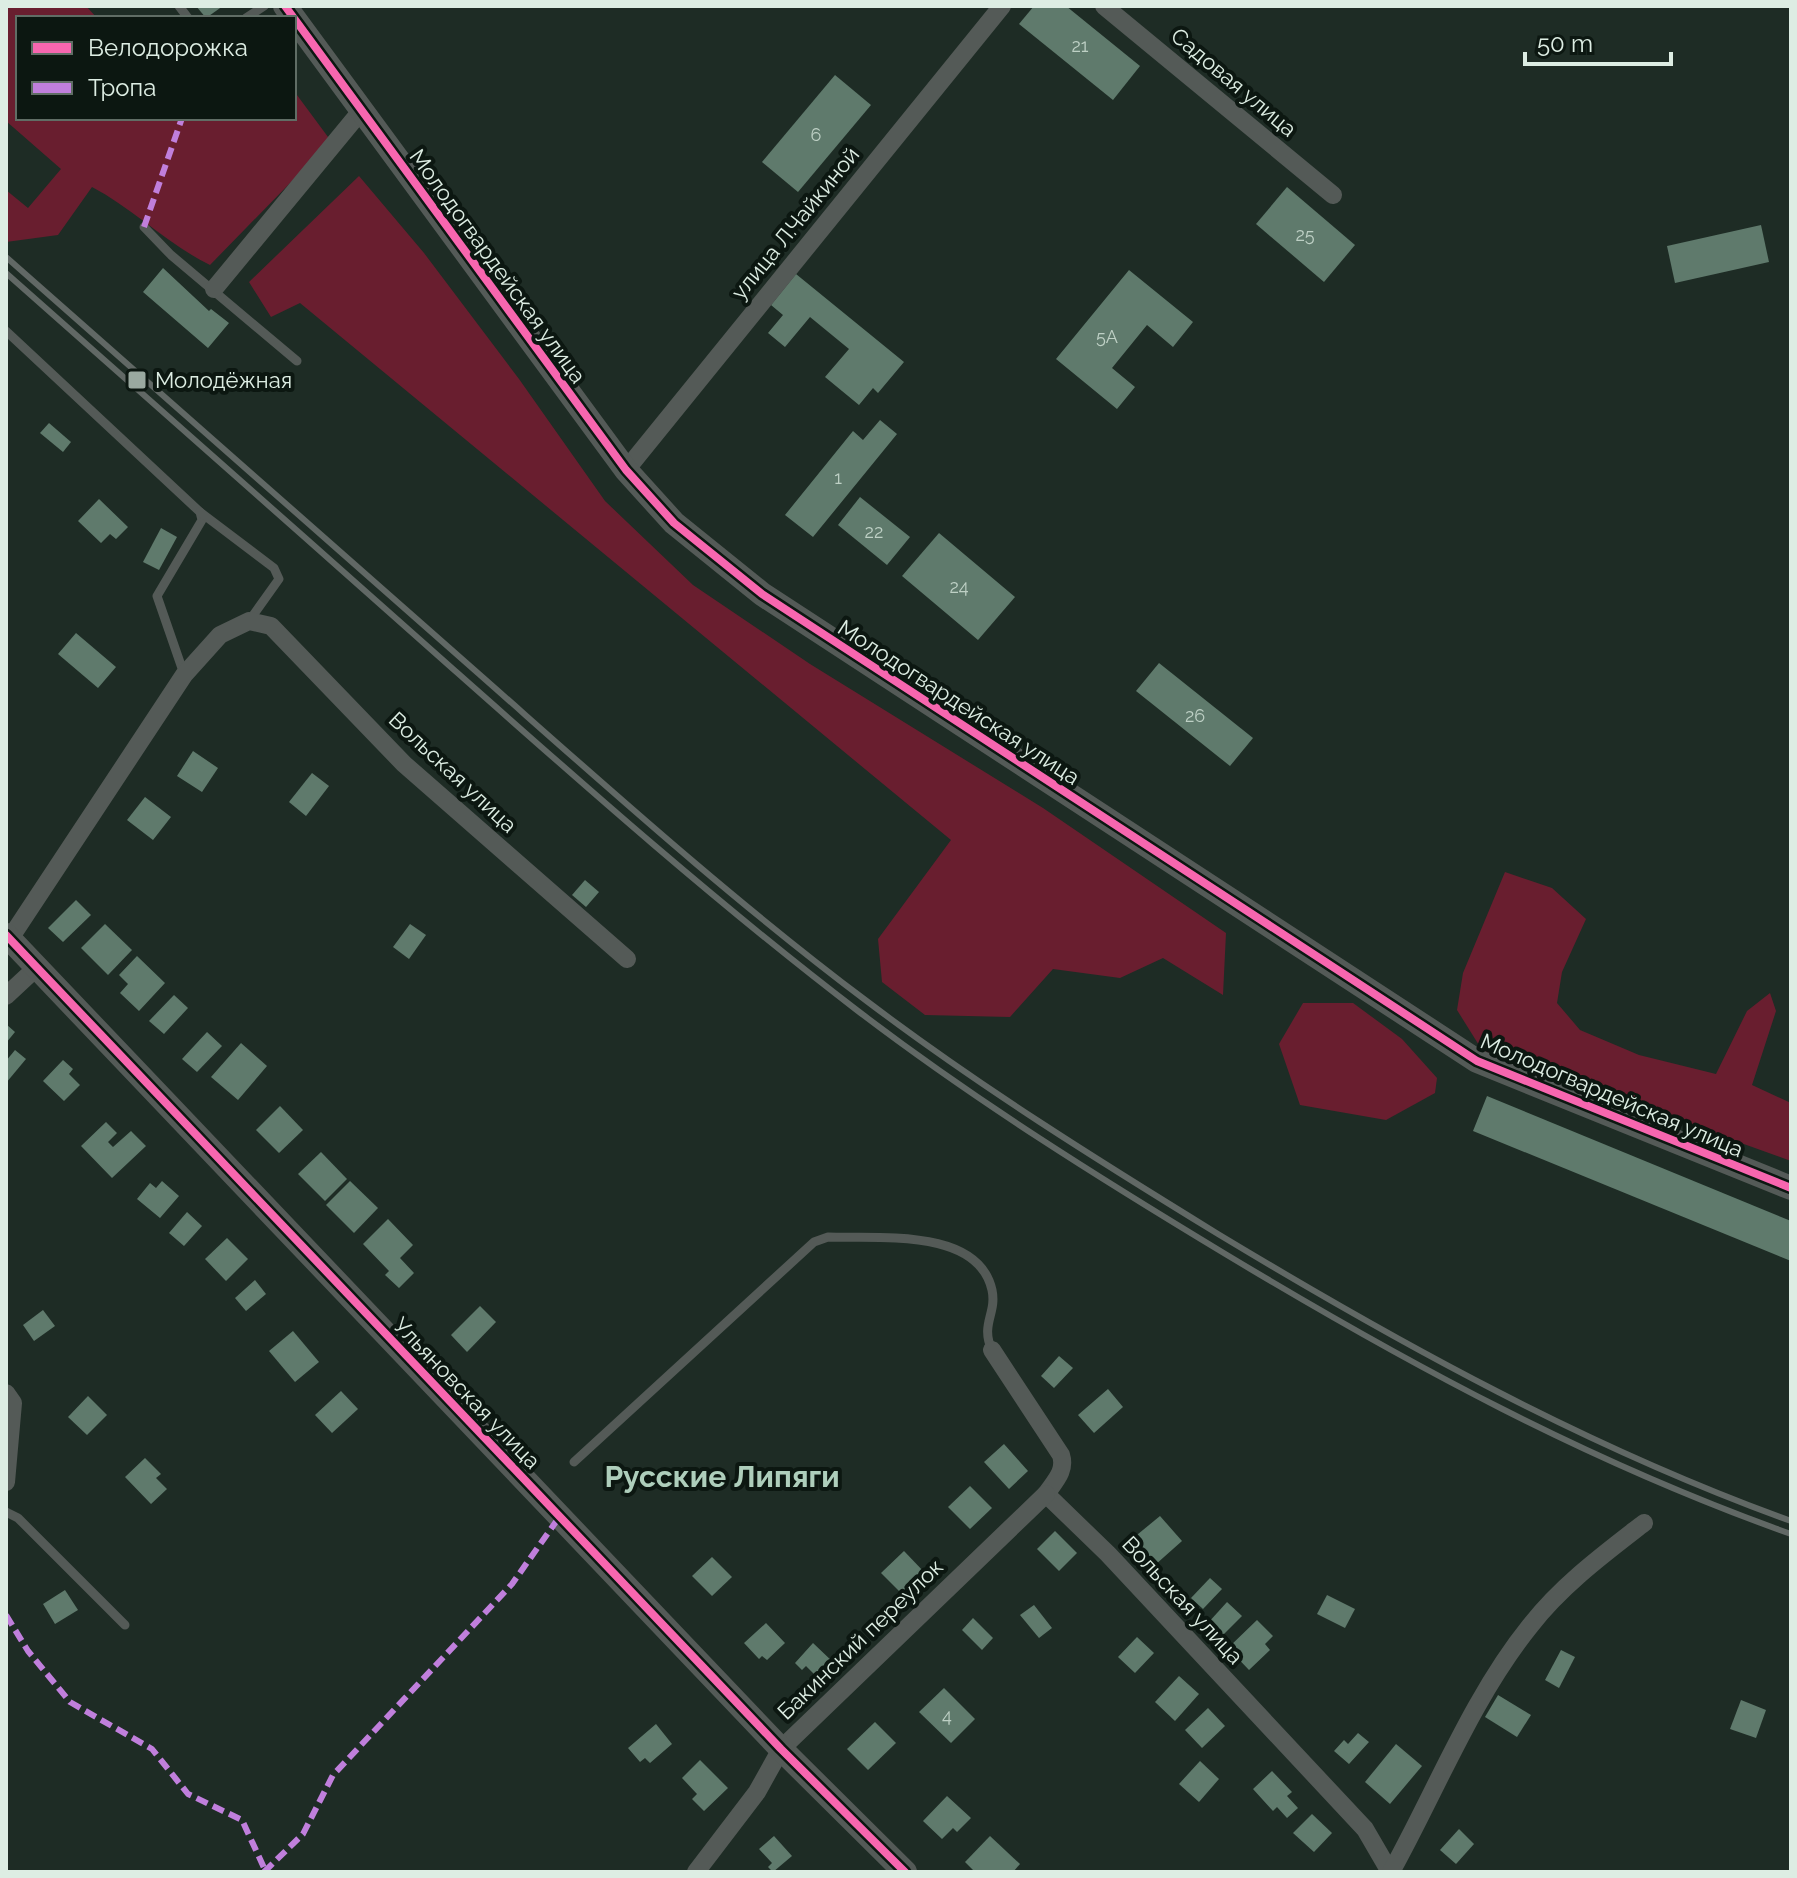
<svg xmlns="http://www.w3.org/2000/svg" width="1797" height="1878" font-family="Raleway,sans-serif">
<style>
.green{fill:#691e2f}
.building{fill:#5f7a6c}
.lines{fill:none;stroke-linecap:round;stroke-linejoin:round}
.service{stroke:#545a57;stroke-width:9}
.minor{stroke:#545a57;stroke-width:18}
.tertiary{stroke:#545a57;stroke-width:24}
.rail{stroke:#616865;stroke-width:6}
.quiet{stroke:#c07fdc;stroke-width:6;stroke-dasharray:12 6;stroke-linecap:butt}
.cycleway-casing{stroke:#0c1711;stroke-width:13}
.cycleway{stroke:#f766af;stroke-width:8}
.poi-dot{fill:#9aa9a0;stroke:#0c1711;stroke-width:3}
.labels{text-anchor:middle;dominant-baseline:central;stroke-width:8;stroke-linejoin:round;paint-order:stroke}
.number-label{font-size:18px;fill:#bed0c5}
.street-label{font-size:22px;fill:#ddede3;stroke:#0c1711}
.poi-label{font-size:22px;fill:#ddede3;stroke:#0c1711;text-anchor:start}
.district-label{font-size:30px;font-weight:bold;fill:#aecebb;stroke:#0c1711}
</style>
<rect width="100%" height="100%" fill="#1e2c25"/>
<g class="green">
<path d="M6,6h80l11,12h-79v100h276v-27l37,50 -121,124c-43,-21 -76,-56 -118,-78l-34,48 -52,7v-52l22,18 33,-39 -55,-48z"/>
<path d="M359,176l65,77 95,126 86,122 88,84 117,79 233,144 183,125 -3,62 -60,-37 -43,20 -67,-9 -43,48 -85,-2 -43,-33 -4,-43 73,-99 -651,-537 -29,14 -22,-35z"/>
<path d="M1505,872l47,16 34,31 -24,53 -5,31 23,27 59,25 77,19 31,-63 23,-18 6,18 -24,74 39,18v58l-309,-111 -25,-40 6,-37z"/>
<path d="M1303,1003h50l49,36 35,39 -2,15 -49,27 -86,-15 -21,-61z"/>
</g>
<g class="building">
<path d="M196,6h27l-17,12z"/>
<path d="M1034,6h32l74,60 -27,34 -94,-76z"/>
<path d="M835,75l36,30 -73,87 -36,-30z"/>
<path d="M1287,187l68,58 -31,37 -68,-58z"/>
<path d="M1761,225l8,37 -94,21 -8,-37z"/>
<path d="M163,268l46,43 2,-2 18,14 -21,25 -65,-56z"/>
<path d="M1129,270l64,52 -20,25 -26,-22 -35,43 23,19 -18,22 -61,-50z"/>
<path d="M796,274l108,88 -26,31 -5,-5 -14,17 -34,-28 24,-28 -39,-32 -25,30 -17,-14 15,-18 -12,-10z"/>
<path d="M880,420l17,14 -84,103 -28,-22 68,-84 10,9z"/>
<path d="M49,423l22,19 -8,10 -23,-19z"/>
<path d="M860,497l50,40 -23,28 -49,-40z"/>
<path d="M99,499l29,28 -12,12 -6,-5 -9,9 -23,-22z"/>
<path d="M161,528l16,9 -18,33 -16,-8z"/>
<path d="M939,533l76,64 -37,43 -76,-64z"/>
<path d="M76,633l40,34 -18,21 -40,-34z"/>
<path d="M1159,663l94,75 -23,28 -94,-75z"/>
<path d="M193,751l25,17 -16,24 -25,-16z"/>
<path d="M312,773l17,13 -23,30 -17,-14z"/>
<path d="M145,797l26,20 -18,23 -26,-20z"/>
<path d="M585,880l14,12 -13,15 -14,-12z"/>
<path d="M76,900l15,15 -28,27 -15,-14z"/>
<path d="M105,924l27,26 -24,25 -27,-27z"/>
<path d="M410,924l16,11 -17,24 -16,-12z"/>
<path d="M137,956l28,27 -26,28 -19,-18 8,-9 -9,-9z"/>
<path d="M174,995l14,13 -24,26 -15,-13z"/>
<path d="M6,1024l9,8 -9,11z"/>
<path d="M207,1032l15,14 -25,26 -15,-13z"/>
<path d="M241,1043l26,23 -29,34 -27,-23z"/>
<path d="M15,1050l11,9 -20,24v-22z"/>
<path d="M63,1060l10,9 -4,5 11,11 -16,16 -21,-20z"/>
<path d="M1487,1096l304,125v40l-318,-130z"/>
<path d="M280,1106l23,24 -24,23 -23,-23z"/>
<path d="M106,1122l11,11 -9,9 5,5 18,-16 15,15 -34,32 -31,-32z"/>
<path d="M321,1152l26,27 -22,22 -27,-27z"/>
<path d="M162,1181l17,15 -19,22 -23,-19 13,-16 6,5z"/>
<path d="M350,1181l28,27 -24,25 -28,-28z"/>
<path d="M187,1212l15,14 -18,20 -15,-13z"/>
<path d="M388,1219l25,26 -13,13 14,15 -15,15 -14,-13 4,-4 -26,-27z"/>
<path d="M227,1238l21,21 -22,22 -21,-22z"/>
<path d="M255,1280l11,14 -20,17 -11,-13z"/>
<path d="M480,1306l16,16 -29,30 -16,-17z"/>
<path d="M43,1310l12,16 -21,15 -11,-16z"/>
<path d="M293,1331l26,31 -24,20 -26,-31z"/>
<path d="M1059,1356l14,12 -19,20 -13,-12z"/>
<path d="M1108,1389l15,18 -29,26 -16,-18z"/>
<path d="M341,1391l17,18 -26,24 -17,-18z"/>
<path d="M88,1396l19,19 -20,20 -19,-18z"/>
<path d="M1004,1444l24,27 -19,18 -25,-27z"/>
<path d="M145,1458l16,16 -5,4 11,11 -16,15 -26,-27z"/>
<path d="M970,1486l22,22 -22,21 -22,-22z"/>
<path d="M1160,1516l22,25 -27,24 -23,-26z"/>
<path d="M1055,1531l22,22 -18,18 -22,-22z"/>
<path d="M904,1551l22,23 -23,21 -22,-22z"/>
<path d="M712,1557l20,20 -20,19 -20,-20z"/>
<path d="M1210,1578l12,11 -19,20 -12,-11z"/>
<path d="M65,1590l13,20 -23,14 -12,-20z"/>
<path d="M1327,1595l28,14 -10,19 -28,-14z"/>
<path d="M1227,1602l15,14 -23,23 -11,-16z"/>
<path d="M1034,1605l18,23 -13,10 -19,-23z"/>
<path d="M973,1618l20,20 -11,12 -20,-20z"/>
<path d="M1257,1620l16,16 -8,8 5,6 -21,20 -21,-22z"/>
<path d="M766,1623l19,20 -18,17 -5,-4 -3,3 -15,-16z"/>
<path d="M1137,1637l17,16 -19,20 -17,-16z"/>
<path d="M813,1643l21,20 -15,16 -13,-13 -4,4 -7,-7z"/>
<path d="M1561,1650l14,7 -16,31 -14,-8z"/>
<path d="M1179,1676l20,18 -24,27 -20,-19z"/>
<path d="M944,1688l31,31 -24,24 -32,-31z"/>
<path d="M1498,1695l33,20 -14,22 -32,-20z"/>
<path d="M1741,1700l25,10 -10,28 -26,-9z"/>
<path d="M1208,1708l17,18 -23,22 -17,-18z"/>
<path d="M875,1722l21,21 -28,27 -21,-21z"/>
<path d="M656,1724l16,20 -22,19 -5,-5 -5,4 -12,-14z"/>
<path d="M1358,1733l11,9 -20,22 -15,-13 10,-11 4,4z"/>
<path d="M1396,1744l26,22 -32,38 -25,-22z"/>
<path d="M700,1760l28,28 -24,23 -12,-12 5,-5 -15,-16z"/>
<path d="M1200,1761l19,18 -20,23 -20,-18z"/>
<path d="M1272,1771l20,21 -5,4 11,12 -11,10 -10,-11 -4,4 -20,-22z"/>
<path d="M947,1796l24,22 -14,14 -4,-4 -11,11 -19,-18z"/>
<path d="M1312,1814l20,19 -18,19 -21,-19z"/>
<path d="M1459,1829l15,15 -18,20 -16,-14z"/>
<path d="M774,1836l18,20 -19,16 -5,-5 4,-4 -13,-14z"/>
<path d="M990,1836l30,28 -7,8h-38l-10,-10z"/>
</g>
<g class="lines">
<g class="service">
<path d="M179,6l9,12"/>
<path d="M246,18l18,-12"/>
<path d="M144,227l27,28 126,106"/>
<path d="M6,331l194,181 2,8 -45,76 27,78"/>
<path d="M200,512l74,56 5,11 -30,42"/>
<path d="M574,1462l240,-220 14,-5c48,2 150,-10 164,53 5,24 -12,34 0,60"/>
<path d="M6,1512l12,6 107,107"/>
</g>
<g class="minor">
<path d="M1104,6l229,189"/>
<path d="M214,289l147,-178"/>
<path d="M626,470l376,-464"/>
<path d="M9,940l175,-265 36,-40 29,-14 22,5 133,138 223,195"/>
<path d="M6,996l29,-27"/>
<path d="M992,1350l69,105c5,16 -6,26 -15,39l62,60 257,275 25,43"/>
<path d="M6,1393l7,10 -7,79"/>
<path d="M696,1872l61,-80 24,-43 265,-255"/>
<path d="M1391,1872c45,-81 81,-174 139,-246 32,-41 74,-72 114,-103"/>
</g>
<g class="tertiary">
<path d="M285,6l341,464 48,53 88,71 715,467 314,127"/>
<path d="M6,935l775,814 124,123"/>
</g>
<g class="rail">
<path d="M6,257c158,138 315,278 473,417 127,112 253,226 389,328 111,84 231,159 350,232 184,111 371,214 573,287"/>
<path d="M6,273c149,131 298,264 447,396 132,117 265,235 405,342 118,90 243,168 369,244 183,110 362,207 564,279"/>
</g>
<g class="quiet">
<path d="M144,227l38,-109"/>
<path d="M6,1615l22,36 42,51 82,47 36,45 54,26 24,52"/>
<path d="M264,1872l39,-38 30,-59 179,-191 48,-68"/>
</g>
<g class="cycleway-casing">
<g id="cycleway">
<path d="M285,6l341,464 48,53 88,71 715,467 314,127"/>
<path d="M6,935l775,814 124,123"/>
</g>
</g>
<use href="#cycleway" class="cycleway"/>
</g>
<rect class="poi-dot" x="127" y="370" width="20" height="20" rx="4"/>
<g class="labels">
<g class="number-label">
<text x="1080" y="45">21</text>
<text x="816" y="134">6</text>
<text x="1305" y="234">25</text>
<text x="1107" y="336">5А</text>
<text x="838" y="477">1</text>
<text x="874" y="531">22</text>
<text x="959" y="586">24</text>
<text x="1195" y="715">26</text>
<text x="947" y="1715">4</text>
</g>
<g class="street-label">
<text transform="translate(1234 82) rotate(40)">Садовая улица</text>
<text transform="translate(795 223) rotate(-51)">улица Л.Чайкиной</text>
<text transform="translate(498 266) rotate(54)">Молодогвардейская улица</text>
<text transform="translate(959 702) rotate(33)">Молодогвардейская улица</text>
<text transform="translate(453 772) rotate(43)">Вольская улица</text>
<text transform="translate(1612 1095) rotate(23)">Молодогвардейская улица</text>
<text transform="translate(467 1393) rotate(46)">Ульяновская улица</text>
<text transform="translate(1183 1600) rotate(47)">Вольская улица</text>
<text transform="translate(860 1639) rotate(-44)">Бакинский переулок</text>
</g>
<g class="poi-label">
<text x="155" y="380">Молодёжная</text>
</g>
<g class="district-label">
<text x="722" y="1476">Русские Липяги</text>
</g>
</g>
<rect width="1797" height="1878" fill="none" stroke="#ddede3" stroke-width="16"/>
<rect x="16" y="16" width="280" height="104" fill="#0c1711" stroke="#606d65" stroke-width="2"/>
<rect x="32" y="42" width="40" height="12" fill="#f766af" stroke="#606d65" stroke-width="2"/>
<text x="88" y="56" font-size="24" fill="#ddede3">Велодорожка</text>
<rect x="32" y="82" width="40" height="12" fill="#c07fdc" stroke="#606d65" stroke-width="2"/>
<text x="88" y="96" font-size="24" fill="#ddede3">Тропа</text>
<path d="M1525 52v12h146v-12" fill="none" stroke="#ddede3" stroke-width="4"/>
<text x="1537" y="52" font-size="24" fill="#ddede3" stroke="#0c1711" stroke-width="6" paint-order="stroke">50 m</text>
</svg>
